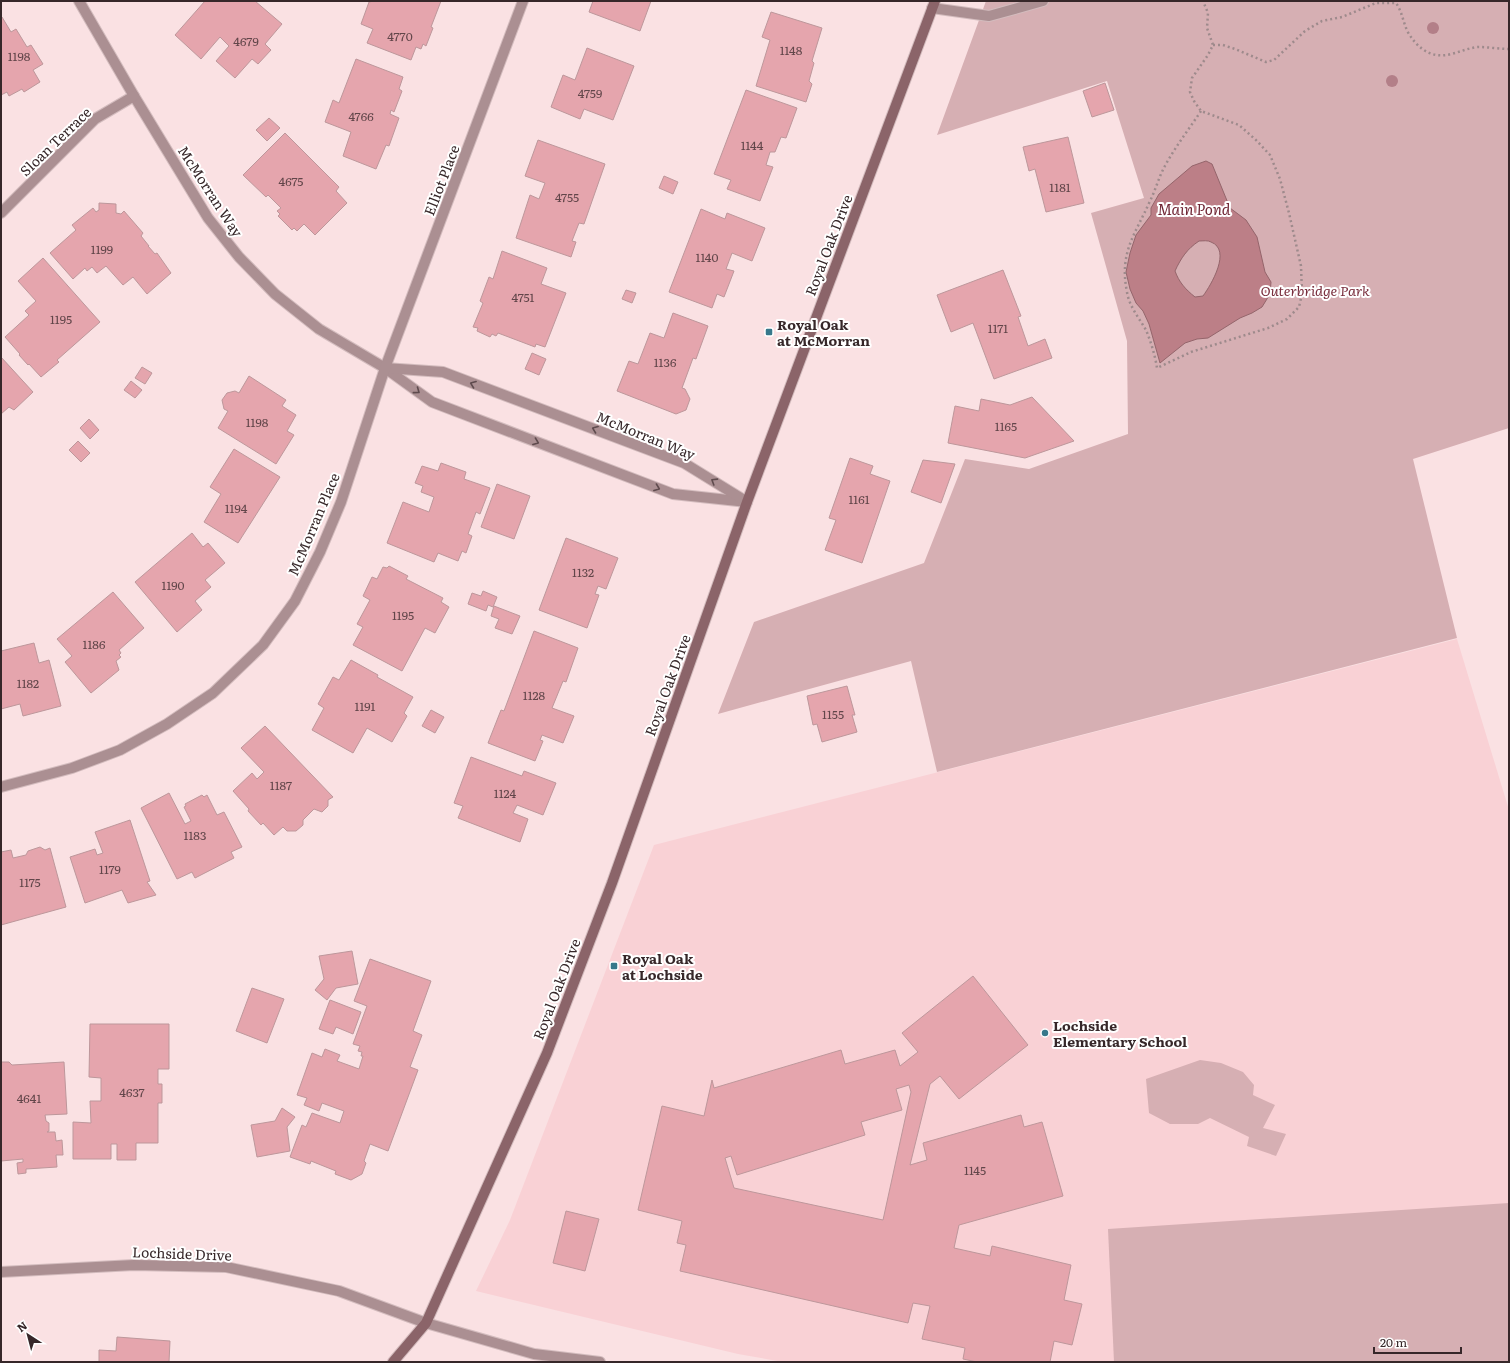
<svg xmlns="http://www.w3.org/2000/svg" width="1510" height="1363" font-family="Literata,serif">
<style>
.built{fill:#f9d1d5}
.green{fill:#d6afb3}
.water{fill:#bc7f87;stroke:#94656b;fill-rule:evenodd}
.building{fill:#e5a5ad;stroke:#bd979b;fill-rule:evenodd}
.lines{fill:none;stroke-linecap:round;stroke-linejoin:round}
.lane-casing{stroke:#d3bcbe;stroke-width:12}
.street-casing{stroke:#d3bcbe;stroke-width:12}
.secondary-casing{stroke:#d3bcbe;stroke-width:12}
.path{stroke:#9e8a8c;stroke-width:2.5;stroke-dasharray:2 3;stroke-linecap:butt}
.lane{stroke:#ab8f92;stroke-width:10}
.street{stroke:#ab8f92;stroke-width:10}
.secondary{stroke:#8b6469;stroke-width:10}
.tree{fill:#b37f88}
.oneway{stroke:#5f4b4e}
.poi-dot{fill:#37788b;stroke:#fff;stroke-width:1.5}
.labels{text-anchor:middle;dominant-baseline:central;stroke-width:4;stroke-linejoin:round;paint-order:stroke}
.number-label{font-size:12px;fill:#62464a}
.street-label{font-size:14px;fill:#362729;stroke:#fff}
.park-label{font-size:14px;font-style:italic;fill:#792e3d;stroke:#fff}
.poi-label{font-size:14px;font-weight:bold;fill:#362729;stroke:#fff;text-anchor:start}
.water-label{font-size:15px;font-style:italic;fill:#702635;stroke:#fff}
</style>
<rect width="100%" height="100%" fill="#fae1e3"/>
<path class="built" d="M1457,639l52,171v552h-726l-45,-8 -262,-63 34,-71 144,-375z"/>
<g class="green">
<path d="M986,1h523v427l-96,31 44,179 -520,134 -26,-111 -193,53 36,-92 170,-59 41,-104 64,10 99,-35 -1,-93 -36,-128 53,-15 -37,-117 -170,54z"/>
<path d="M1200,1060l21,3 22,9 11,13 -1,10 22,10 -12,23 23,6 -10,22 -29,-10 2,-9 -39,-19 -12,6h-28l-21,-11 -3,-34z"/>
<path d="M1509,1203v159h-395l-6,-133z"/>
</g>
<path class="water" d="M1206,161l6,3 18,44 16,12 11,17 8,35 6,10 -1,12 -8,13 -10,6 -12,5 -32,20 -11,1 -12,4 -25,20 -11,-39 -6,-13 -7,-8 -6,-14 -4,-17 4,-19 6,-18 15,-20v-7l8,-14 33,-28zM1199,241c4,0 9,-1 12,1 21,8 0,43 -8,54l-8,1c-10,-8 -16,-15 -20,-26 6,-13 12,-22 24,-30z"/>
<g class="building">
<path d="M205,1h50l27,23 -17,20 6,6 -13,14 -6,-5 -17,19 -19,-17 13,-15 -9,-9 -19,22 -26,-24z"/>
<path d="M374,1h67l-10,26 2,1 -7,18 -3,-2 -2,5 -5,-2 -5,13 -44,-17 6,-14 -12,-5 8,-22z"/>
<path d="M593,1h58l-11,30 -51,-19z"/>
<path d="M771,12l51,16 -10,33 2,2 -5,18 3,3 -6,18 -50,-16 14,-46 -8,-3z"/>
<path d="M2,17l9,15 5,-3 11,18 4,-2 12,19 -10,6 7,12 -16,10 -2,-3 -13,7 -2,-4 -6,3v-77z"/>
<path d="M587,48l47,18 -21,54 -29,-11 -4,10 -29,-12 12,-32 12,5z"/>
<path d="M356,59l47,18 -4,12 3,2 -8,21 -3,-2 -1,4 9,4 -10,28 -3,-1 -10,24 -33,-13 8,-24 -26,-10 8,-22 6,3z"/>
<path d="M1105,83l9,27 -22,7 -9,-26z"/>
<path d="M746,90l51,18 -11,30 -5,-1 -6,15h-5l-4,13 7,2 -13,34 -33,-12 4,-9 -17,-6z"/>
<path d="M269,118l11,10 -13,13 -11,-11z"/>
<path d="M285,133l54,54 -3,4 11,12 -32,32 -11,-11 -7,7 -3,-3 -2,2 -14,-14 2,-2 -3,-3 4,-3 -13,-13 -2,2 -23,-22z"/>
<path d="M1068,137l16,66 -38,9 -11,-43 -6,2 -6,-24z"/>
<path d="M538,140l67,24 -21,60 -5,-1 -7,18 4,1 -5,15 -55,-19 14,-43 9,4 6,-16 -20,-7z"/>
<path d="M664,176l14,6 -5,12 -14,-6z"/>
<path d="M99,203l17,1v9l5,1 3,-3 19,22 -2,3 8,10h-1l7,8 2,-1 14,20 -24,21 -14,-17 -10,8 -17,-19 -9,7 -5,-6 -5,4 -2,-3 -12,11 -23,-26 26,-23 -4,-5 21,-17 3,4 3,-2z"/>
<path d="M701,209l24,10 2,-6 38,15 -13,33 -20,-8 -6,16 8,2 -10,26 -7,-3 -5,14 -43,-16z"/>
<path d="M502,251l45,17 -6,16 25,9 -21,54 -9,-3 -1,3 -37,-14 -2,3 -4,-2 -2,3 -13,-6 1,-3 -5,-1 10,-24 -3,-2 9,-24 4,2z"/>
<path d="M43,258l57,64 -43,38 2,2 -18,15 -12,-13 -1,1 -9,-10 1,-1 -15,-17 24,-22 -4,-4 11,-10 -18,-20z"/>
<path d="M1003,270l18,46 -3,1 10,29 17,-7 7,19 -58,21 -21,-56 -22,9 -14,-37z"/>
<path d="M626,290l10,3 -4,10 -10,-4z"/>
<path d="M673,313l35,13 -12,33 -3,-1 -11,30 3,1 5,10 -4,11 -10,4 -59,-23 12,-30 9,3 12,-31 14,5z"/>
<path d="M532,353l14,6 -7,16 -14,-6z"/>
<path d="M1,357l32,35 -19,18 -5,-3 -8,7z"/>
<path d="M142,367l10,6 -7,11 -10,-6z"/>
<path d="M249,376l37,24 -4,6 14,9 -9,16 7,4 -18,29 -58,-36 10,-17 -4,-2 -2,-9 5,-7 8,-2 4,2z"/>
<path d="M131,381l11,9 -7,8 -11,-8z"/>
<path d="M1032,397l42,44 -49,17 -77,-15 7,-37 24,5 2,-12 29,6z"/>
<path d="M89,419l10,11 -9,9 -10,-11z"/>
<path d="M78,441l12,12 -9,9 -12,-12z"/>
<path d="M234,449l46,28 -42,66 -34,-21 17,-28 -11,-7z"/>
<path d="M850,458l23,8 -3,8 20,7 -28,82 -37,-13 11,-30 -7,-2z"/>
<path d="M923,460l32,4 -14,39 -30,-11z"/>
<path d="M441,463l25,9 -2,7 26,9 -10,26 -4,-2 -8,22 4,2 -6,17 -4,-2 -4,10 -20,-8 -4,9 -47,-19 16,-41 26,10 5,-15 -13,-5 2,-6 -8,-3 7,-17 16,5z"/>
<path d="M497,484l33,12 -16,43 -33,-12z"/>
<path d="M192,533l11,14 5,-4 17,20 -20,17 6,7 -16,14 7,9 -25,22 -42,-50z"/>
<path d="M566,538l52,20 -12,31 -8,-3 -3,8 4,1 -12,33 -48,-18z"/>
<path d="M389,566l19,10 -2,3 37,19 -2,4 8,5 -14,26 -10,-5 -23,43 -49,-26 10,-18 -6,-3 13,-24 -7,-4 9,-19 5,2 6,-12 4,1z"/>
<path d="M483,591l14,6 -4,10 -5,-2 -2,6 -18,-7 4,-11 9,3z"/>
<path d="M113,592l31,36 -25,22 2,3 -2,2 2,2 -5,4 3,9 -28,23 -26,-31 7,-6 -15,-17z"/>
<path d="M494,606l26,10 -8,18 -17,-6 4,-9 -8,-3z"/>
<path d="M534,631l44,17 -12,34 -3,-1 -11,27 22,8 -11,27 -21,-8 -2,5 3,1 -8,20 -47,-18 13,-33 3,1z"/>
<path d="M34,643l5,20 10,-3 12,46 -38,10 -3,-12 -19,5v-58z"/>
<path d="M351,660l27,15 -1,2 36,20 -9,16 3,3 -15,26 -25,-14 -14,25 -41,-23 12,-22 -6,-4 15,-27 6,3z"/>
<path d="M847,686l8,29h-3l5,17 -35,10 -5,-18 -4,1 -6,-29z"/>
<path d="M431,710l13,7 -9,16 -13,-7z"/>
<path d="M265,726l68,71 -5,3v6l-6,6 -8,-3 -11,11v5l-7,6h-9l-4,-4 -9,8 -11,-12 -2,2 -13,-14 1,-2 -16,-18 19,-18 5,6 7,-7 -23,-24z"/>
<path d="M471,757l51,19 2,-5 32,12 -13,32 -26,-10 -4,8 15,6 -8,23 -62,-24 5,-12 -9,-3z"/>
<path d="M169,793l16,31 6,-3 -7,-14 2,-1 -1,-2 17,-9 2,2 3,-2 10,20 7,-3 18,35 -11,5 3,6 -39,20 -3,-6 -15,7 -36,-71z"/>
<path d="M130,820l20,61 -3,1 9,13 -28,8 -6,-13 -37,13 -15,-46 25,-8 2,6 6,-2 -8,-21z"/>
<path d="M40,847l5,3 5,-2 16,59 -65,18v-73l10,-2 2,8 13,-3 2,-4z"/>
<path d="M352,951l6,33 -22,4 -9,12 -12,-10 9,-11 -5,-23z"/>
<path d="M370,959l61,22 -18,50 9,4 -12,32 8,3 -30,81 -18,-7 -6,17 2,2 -4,11 -11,6 -16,-6 1,-3 -25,-10 -1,3 -20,-7 12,-32 4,2 6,-14 28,10 4,-12 -22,-8 -3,8 -15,-6 3,-7 -10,-3 15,-42 10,4 3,-8 15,6 -3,6 22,8 4,-13h-2l1,-4 -4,-1 2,-5 -7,-2 14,-38 -13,-5z"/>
<path d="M973,976l55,69 -69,54 -19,-23 -10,8 -20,81 17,-5 -4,-17 98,-28 3,12 18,-5 21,74 -104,29 -5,23 36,8 2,-10 79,19 -7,35 18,4 -10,41 -18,-4 -4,21h-73l-14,-3 2,-11 -43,-9 8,-33 -17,-3 -5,20 -228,-52 6,-26 -9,-2 5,-22 -44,-11 24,-104 42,10 8,-36 2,8 127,-38 4,14 50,-14 5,16 18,-14 -16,-19zM909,1085l2,7 -28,128 -149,-32 -9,-30 6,-2 6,19 128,-40 -4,-13 41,-12 -6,-21z"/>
<path d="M252,988l32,11 -17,44 -31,-12z"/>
<path d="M330,1000l31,12 -8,22 -17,-7 -3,7 -14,-5z"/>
<path d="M90,1024h79v45h-11v15h4v19h-4v40h-22v17h-19v-16h-6v15h-38v-37l18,1 -1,-22h11v-23l-12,-1z"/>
<path d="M1,1062h8l3,3 52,-3 3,52 -22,1 1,6 3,2v8l-2,1h8l1,9 6,-1 1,15h-7l1,12 -31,2v4l-8,1 -1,-11 6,-1v-3l-22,2z"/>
<path d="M282,1108l13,9 -8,10 3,24 -33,6 -6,-32 24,-4z"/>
<path d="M566,1211l33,8 -14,52 -32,-8z"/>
<path d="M117,1337l53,4 -1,21h-70v-12l17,1z"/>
</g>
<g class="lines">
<g class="lane-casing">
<path id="lane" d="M932,8l57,8 54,-15"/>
</g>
<g class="street-casing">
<g id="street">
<path d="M79,1l55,95 74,122 31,39 36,37 44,35 66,39 47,34 241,92 74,8"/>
<path d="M1,213l94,-94 39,-23"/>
<path d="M385,368l58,4 241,91 60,37"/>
<path d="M1,787l71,-19 48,-18 47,-26 46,-31 50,-48 32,-44 25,-49 21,-50 44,-134 138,-367"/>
<path d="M1,1272l133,-7 92,2 113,24 87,32 108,31 66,8"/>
</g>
</g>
<g class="secondary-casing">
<path id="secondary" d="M393,1362l33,-39 121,-270 65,-170 135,-381 188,-501"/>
</g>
<g class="path">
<path d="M1213,45h10l12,4 31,13 8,-2 31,-29 17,-10 20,-4 34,-14h20c7,10 7,21 13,31 10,16 24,25 42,20 9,-2 17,-6 27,-7 10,0 21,2 31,2"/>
<path d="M1201,111c-12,18 -25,35 -35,53 -7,12 -10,25 -16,37 -15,34 -31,51 -23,91 2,14 12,26 19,38 5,12 9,25 11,38l34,-16 77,-24 19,-9 12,-12 3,-13 -1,-28 -12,-53 -9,-34 -10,-24 -14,-15 -17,-15 -38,-14 -7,-10 -4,-9 2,-14 16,-23 5,-10 -6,-17 1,-15 -5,-12"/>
</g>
<use href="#lane" class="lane"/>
<use href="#street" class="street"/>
<use href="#secondary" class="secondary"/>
</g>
<g class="tree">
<circle cx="1433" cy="28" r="6"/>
<circle cx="1392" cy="81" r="6"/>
</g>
<defs><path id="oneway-chevron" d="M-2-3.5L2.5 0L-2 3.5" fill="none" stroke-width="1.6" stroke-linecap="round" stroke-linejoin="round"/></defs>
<g class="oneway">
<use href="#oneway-chevron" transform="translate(473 384) rotate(-159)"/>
<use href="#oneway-chevron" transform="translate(417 391) rotate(36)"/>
<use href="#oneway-chevron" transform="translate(595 429) rotate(-159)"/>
<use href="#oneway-chevron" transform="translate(536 442) rotate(21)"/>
<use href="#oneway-chevron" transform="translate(714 481) rotate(-148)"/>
<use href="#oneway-chevron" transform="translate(657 488) rotate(21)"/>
</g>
<g class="poi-dot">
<rect x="765" y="328" width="8" height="8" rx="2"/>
<rect x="610" y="962" width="8" height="8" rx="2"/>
<circle cx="1045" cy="1033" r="4"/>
</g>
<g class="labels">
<g class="number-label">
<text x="400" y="36">4770</text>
<text x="246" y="41">4679</text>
<text x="791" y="50">1148</text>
<text x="19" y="56">1198</text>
<text x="590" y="93">4759</text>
<text x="361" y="116">4766</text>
<text x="752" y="145">1144</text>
<text x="291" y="181">4675</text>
<text x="1060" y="187">1181</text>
<text x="567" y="197">4755</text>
<text x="102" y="249">1199</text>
<text x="707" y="257">1140</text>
<text x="523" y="297">4751</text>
<text x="61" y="319">1195</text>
<text x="998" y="328">1171</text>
<text x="665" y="362">1136</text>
<text x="257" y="422">1198</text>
<text x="1006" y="426">1165</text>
<text x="859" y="499">1161</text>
<text x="236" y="508">1194</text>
<text x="583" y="572">1132</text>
<text x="173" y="585">1190</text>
<text x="403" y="615">1195</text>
<text x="94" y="644">1186</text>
<text x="28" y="683">1182</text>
<text x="534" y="695">1128</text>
<text x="365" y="706">1191</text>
<text x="833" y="714">1155</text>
<text x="281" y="785">1187</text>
<text x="505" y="793">1124</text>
<text x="195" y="835">1183</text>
<text x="110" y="869">1179</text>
<text x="30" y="882">1175</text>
<text x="132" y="1092">4637</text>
<text x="29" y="1098">4641</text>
<text x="975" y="1170">1145</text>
</g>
<g class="street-label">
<text transform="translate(55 141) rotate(-44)">Sloan Terrace</text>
<text transform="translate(441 180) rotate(-69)">Elliot Place</text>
<text transform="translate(211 191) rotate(57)">McMorran Way</text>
<text transform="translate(828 245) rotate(-69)">Royal Oak Drive</text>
<text transform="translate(646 435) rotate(22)">McMorran Way</text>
<text transform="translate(313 524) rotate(-67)">McMorran Place</text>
<text transform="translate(667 685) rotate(-70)">Royal Oak Drive</text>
<text transform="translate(556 989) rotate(-69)">Royal Oak Drive</text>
<text transform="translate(182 1253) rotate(2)">Lochside Drive</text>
</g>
<g class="park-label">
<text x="1315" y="290">Outerbridge Park</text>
</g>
<g class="poi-label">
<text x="777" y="324">Royal Oak<tspan x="777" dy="16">at McMorran</tspan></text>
<text x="622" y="958">Royal Oak<tspan x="622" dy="16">at Lochside</tspan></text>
<text x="1053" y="1025">Lochside<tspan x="1053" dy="16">Elementary School</tspan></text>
</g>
<g class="water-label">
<text x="1194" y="208">Main Pond</text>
</g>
</g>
<rect width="1510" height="1363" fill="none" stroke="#362729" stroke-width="4"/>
<g transform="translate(28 1335) rotate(324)" stroke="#ffffff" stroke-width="3" paint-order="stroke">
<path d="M0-3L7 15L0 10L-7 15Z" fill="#362729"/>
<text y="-6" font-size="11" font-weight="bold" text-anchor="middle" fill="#362729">N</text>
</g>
<path d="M1374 1347v6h87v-6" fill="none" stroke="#362729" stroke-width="2"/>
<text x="1380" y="1347" font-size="12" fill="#362729" stroke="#ffffff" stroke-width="3" paint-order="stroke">20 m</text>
</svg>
